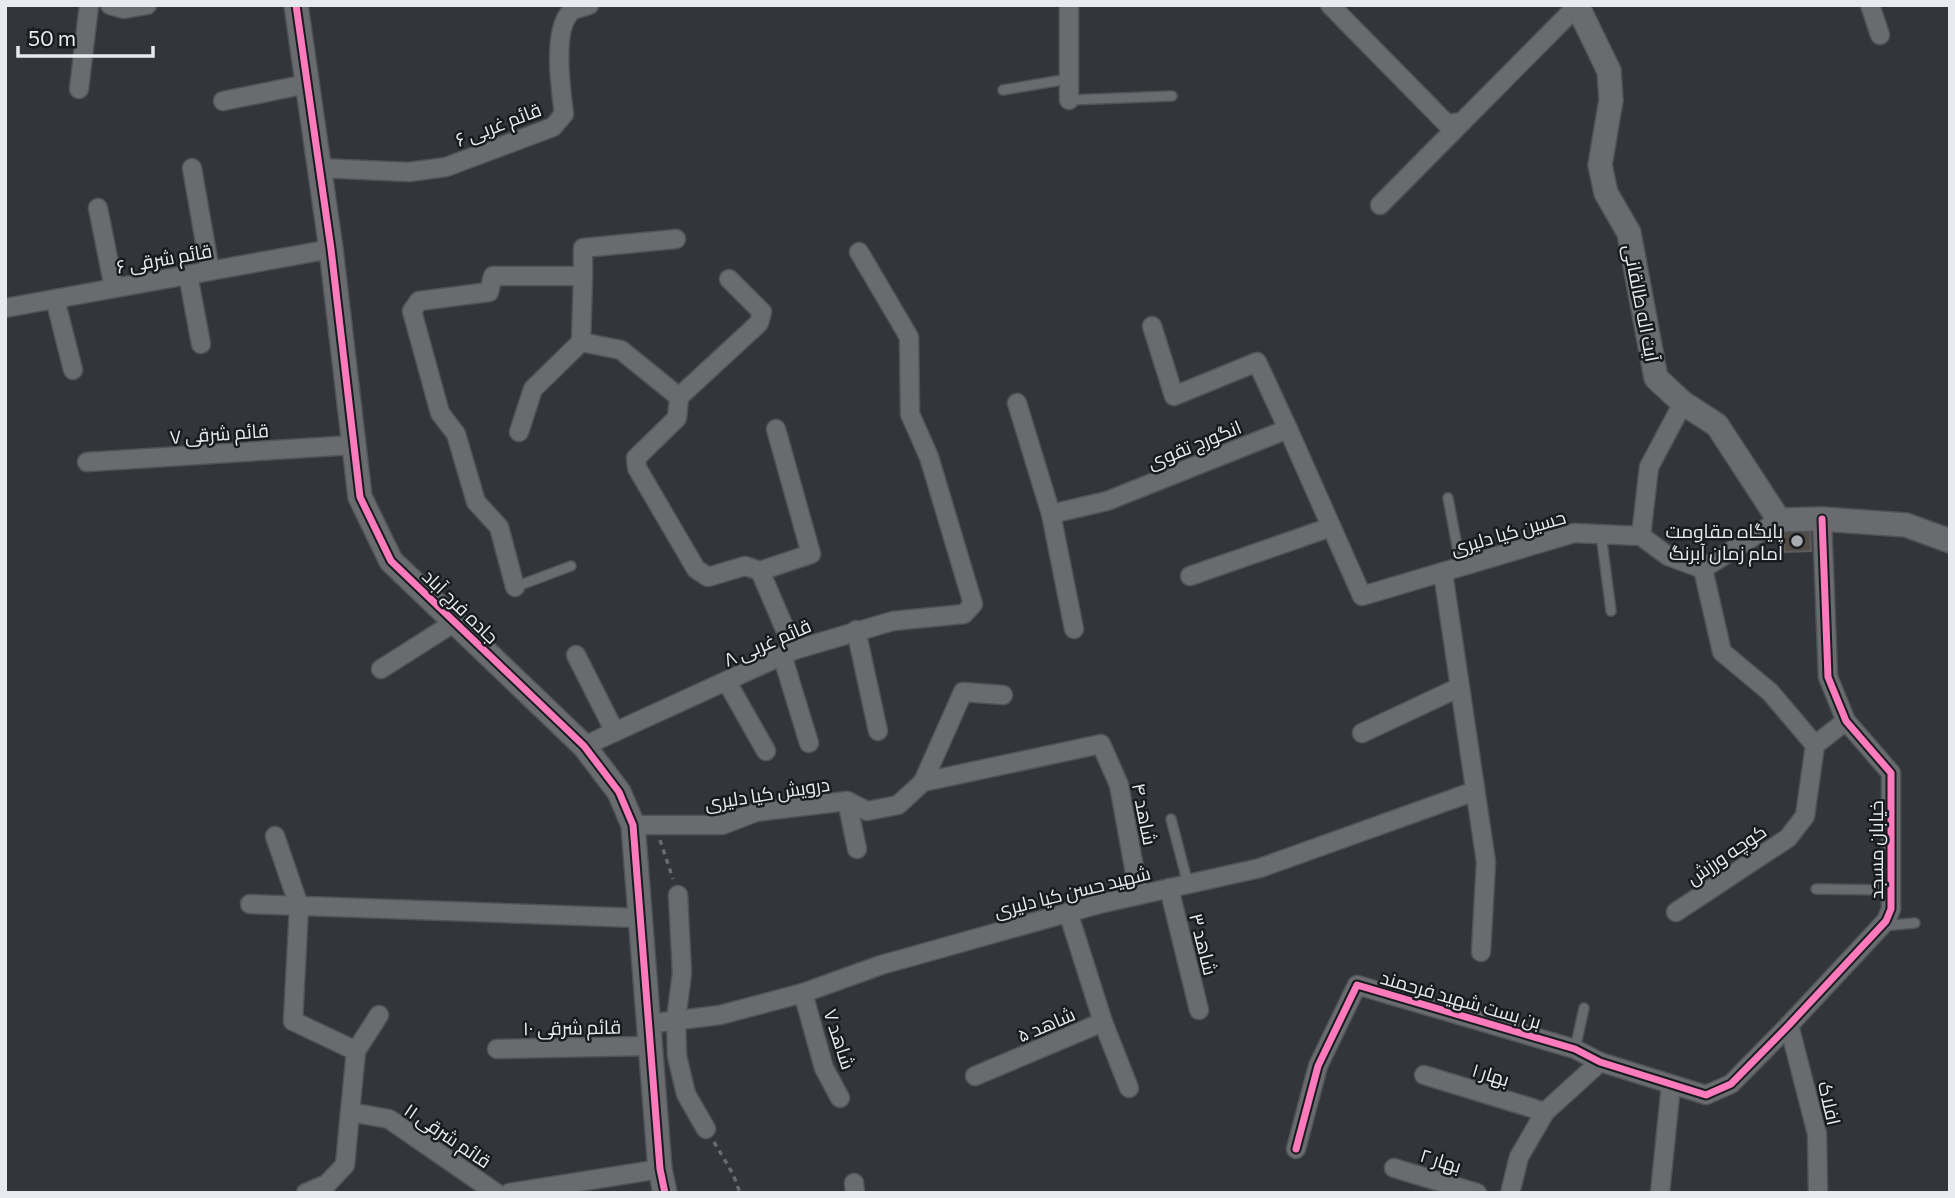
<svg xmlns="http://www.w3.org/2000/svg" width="1955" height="1198" font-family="Commissioner,Cairo,sans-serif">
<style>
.building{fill:#534c45;stroke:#5c5c5e;stroke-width:2}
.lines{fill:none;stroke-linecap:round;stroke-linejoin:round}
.service-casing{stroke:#505356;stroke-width:12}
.minor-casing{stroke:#505356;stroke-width:21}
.tertiary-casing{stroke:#505356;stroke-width:26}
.path{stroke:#696b6f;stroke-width:3.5;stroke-dasharray:5 5;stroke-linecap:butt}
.service{stroke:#696b6f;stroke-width:9}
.minor{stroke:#696b6f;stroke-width:18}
.tertiary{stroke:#696b6f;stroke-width:23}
.cycleway-casing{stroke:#191c1f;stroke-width:11}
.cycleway{stroke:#fd7abc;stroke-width:7}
.poi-dot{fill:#a8abaf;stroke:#191c1f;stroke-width:2.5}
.labels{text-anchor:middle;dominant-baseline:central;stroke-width:5;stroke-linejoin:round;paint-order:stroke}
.street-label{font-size:19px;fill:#e7ebef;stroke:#191c1f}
.poi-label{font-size:19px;fill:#e7ebef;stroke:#191c1f;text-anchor:end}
</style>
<rect width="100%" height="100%" fill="#323539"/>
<path class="building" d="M1810,529l1,22 -27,1 -1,-21z"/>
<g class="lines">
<g class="service-casing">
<g id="service">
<path d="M1003,90l65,-11"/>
<path d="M1069,100l103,-4"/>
<path d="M1448,498l13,69"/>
<path d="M1601,534l10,77"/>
<path d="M515,587l56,-21"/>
<path d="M1171,819l17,65"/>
<path d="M1816,889l75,1"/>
<path d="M1882,926l33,-3"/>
<path d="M1575,1049l9,-41"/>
</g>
</g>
<g class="minor-casing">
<g id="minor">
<path d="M110,5l14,4 23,-4"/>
<path d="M1330,5l117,119 15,-2 115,-116"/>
<path d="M1870,5l10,30"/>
<path d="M79,89l10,-84"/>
<path d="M1069,100v-95"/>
<path d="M223,101l84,-17"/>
<path d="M192,168l18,103"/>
<path d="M319,168l90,4 37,-5 107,-40 11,-13c-3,-23 -13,-88 9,-104 4,-2 11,-3 16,-5"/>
<path d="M1380,205l82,-83"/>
<path d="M98,208l16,80"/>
<path d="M188,275l13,69"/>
<path d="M583,276v-28l93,-9"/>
<path d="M55,299l18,71"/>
<path d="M5,308l326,-59"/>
<path d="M1152,326l22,70 83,-34 31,67"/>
<path d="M581,342l40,8 58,47 -2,21 -41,40 1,10 59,101 12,8 37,-11 15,5 34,79"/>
<path d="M679,397l80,-74 3,-11 -33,-33"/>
<path d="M1017,403l34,111"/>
<path d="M87,462l266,-17"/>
<path d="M1641,536l8,-69 34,-64"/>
<path d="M1703,569l19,83 48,40 45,53"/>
<path d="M1703,569l76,-49"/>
<path d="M760,571l51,-17 -35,-125"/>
<path d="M1443,573l43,289 -5,90"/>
<path d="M1190,576l141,-49"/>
<path d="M515,587l-16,-60 -23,-25 -20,-68 -16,-21 -28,-102 7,-10 70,-9 4,-16h90l-2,66 -48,47 -14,43"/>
<path d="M1074,629l-23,-115 56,-13 181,-72 74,167 212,-63 67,3 27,20 35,13"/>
<path d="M856,630l22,101"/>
<path d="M576,655l39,77"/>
<path d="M782,655l27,88"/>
<path d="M381,669l74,-47"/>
<path d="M727,682l39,69"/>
<path d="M1362,733l98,-46"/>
<path d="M584,746l210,-96 99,-29 71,-7 9,-10 -44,-147 -19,-43 -1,-77 -50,-85"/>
<path d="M923,782l40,-90 40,3"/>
<path d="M847,801l10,48"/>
<path d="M633,825h89l34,-13 91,-11 20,10 31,-6 25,-23 178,-38 18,41 20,110"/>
<path d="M275,836l24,70 -6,115 63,30 -6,61"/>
<path d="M1169,888l30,122"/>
<path d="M678,895l4,78 -6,46 1,37 9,38 20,35"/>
<path d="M250,904l389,14"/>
<path d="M1676,912l112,-74 17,-22 10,-71 31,-24"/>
<path d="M803,993l21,75 16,30"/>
<path d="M1103,1022l26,66"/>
<path d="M647,1024l73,-9 83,-22 78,-28 218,-61 161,-36 215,-77"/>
<path d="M1789,1025l28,109 1,59"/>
<path d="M497,1049l152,-3"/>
<path d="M356,1051l23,-36"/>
<path d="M1424,1075l121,37"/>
<path d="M975,1076l128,-54 -35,-110"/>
<path d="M1296,1149l22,-83 39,-81 218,64 25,13 106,33 25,-11 58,-59 97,-104 5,-12v-136l-45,-52 -18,-44 -6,-158"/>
<path d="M1394,1168l83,25"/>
<path d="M854,1183l1,10"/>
<path d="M306,1193l21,-9 18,-19 5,-53 39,7 107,74"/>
<path d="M509,1193l151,-24"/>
<path d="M1510,1193l9,-36 26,-45 55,-50"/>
<path d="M1660,1193l11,-108"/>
</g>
</g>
<g class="tertiary-casing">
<g id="tertiary">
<path d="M296,5l35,244 29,248 31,64 193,185 35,46 14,33 27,344 5,24"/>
<path d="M1577,5l32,66 2,29 -11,65 6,28 23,40 27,145 27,25 34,22 62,95 43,-1 84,6 44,16"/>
</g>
</g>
<g class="path">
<path d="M660,840l13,39"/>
<path d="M714,1142l19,32 7,19"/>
</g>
<use href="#service" class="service"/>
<use href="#minor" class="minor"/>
<use href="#tertiary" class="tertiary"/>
<g class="cycleway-casing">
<g id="cycleway">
<path d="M296,5l35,244 29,248 31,64 193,185 35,46 14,33 27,344 5,24"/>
<path d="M1296,1149l22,-83 39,-81 218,64 25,13 106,33 25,-11 58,-59 97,-104 5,-12v-136l-45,-52 -18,-44 -6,-158"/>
</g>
</g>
<use href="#cycleway" class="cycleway"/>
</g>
<circle class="poi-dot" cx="1797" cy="541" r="7"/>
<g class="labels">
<g class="street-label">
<text transform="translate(498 124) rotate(-21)">قائم غربی ۶</text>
<text transform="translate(164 258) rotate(-10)">قائم شرقی ۶</text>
<text transform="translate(1642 303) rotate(79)">آیت اله طالقانی</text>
<text transform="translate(219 433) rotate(-4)">قائم شرقی ۷</text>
<text transform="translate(1194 444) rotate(-22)">انگورج تقوی</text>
<text transform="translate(1508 532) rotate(-16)">حسین کیا دلیری</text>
<text transform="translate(461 606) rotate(44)">جاده فرج آباد</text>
<text transform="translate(767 642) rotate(-23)">قائم غربی ۸</text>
<text transform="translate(767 793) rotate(-9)">درویش کیا دلیری</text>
<text transform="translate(1145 814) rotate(79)">شاهد ۴</text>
<text transform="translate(1875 850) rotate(-90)">خیابان مسجد</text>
<text transform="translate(1726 854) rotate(-34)">کوچه ورزش</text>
<text transform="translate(1072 891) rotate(-14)">شهید حسن کیا دلیری</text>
<text transform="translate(1204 944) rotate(76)">شاهد ۳</text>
<text transform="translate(1461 999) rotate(16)">بن بست شهید فرحمند</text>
<text transform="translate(1046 1024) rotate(-23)">شاهد ۵</text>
<text transform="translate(572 1027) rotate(-1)">قائم شرقی ۱۰</text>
<text transform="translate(840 1039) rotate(72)">شاهد ۷</text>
<text transform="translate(1491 1074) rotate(17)">بهار ۱</text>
<text transform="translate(1830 1103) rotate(77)">افلاک</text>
<text transform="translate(448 1135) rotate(34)">قائم شرقی ۱۱</text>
<text transform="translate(1441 1160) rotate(17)">بهار ۲</text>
</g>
<g class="poi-label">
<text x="1783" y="530">پایگاه مقاومت<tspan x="1783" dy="22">امام زمان آبرنگ</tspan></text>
</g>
</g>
<rect width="1955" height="1198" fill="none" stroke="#e7ebef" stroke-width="14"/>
<path d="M18 46v10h135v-10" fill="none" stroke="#e7ebef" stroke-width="3.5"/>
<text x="28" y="46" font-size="21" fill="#e7ebef" stroke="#191c1f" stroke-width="5" paint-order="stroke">50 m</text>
</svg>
